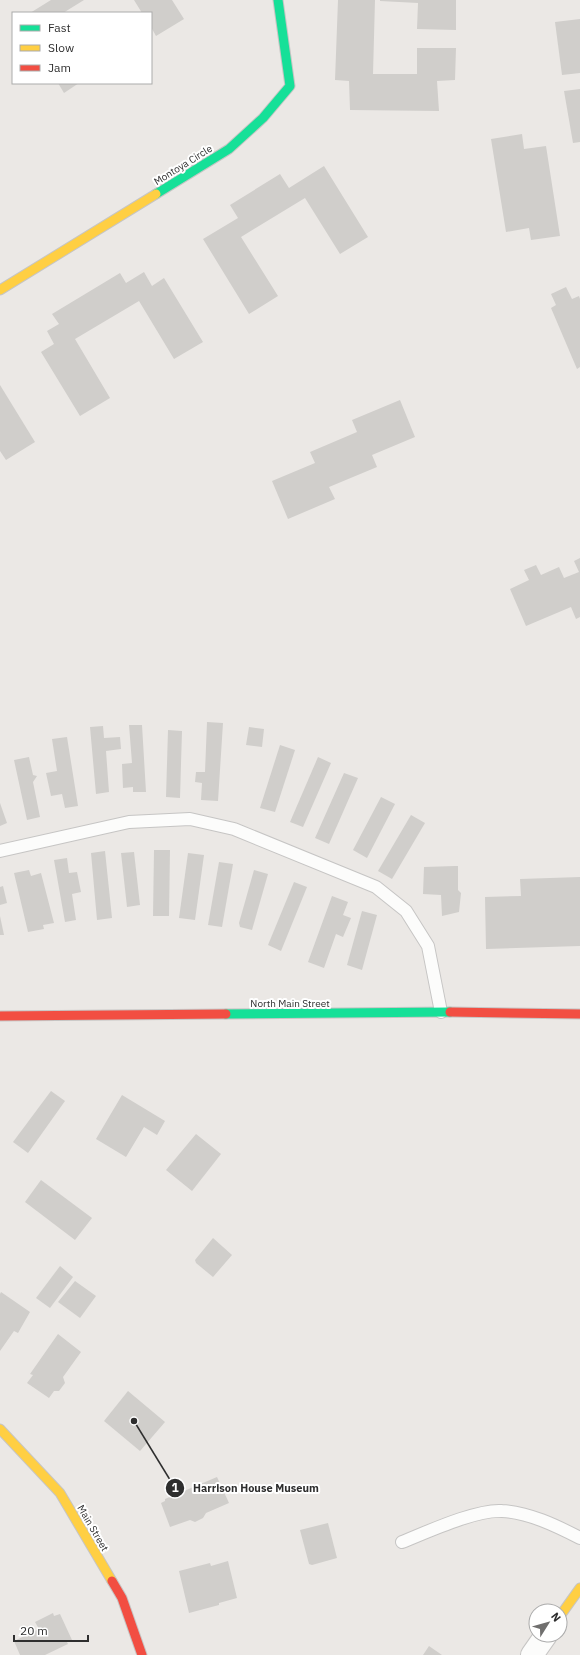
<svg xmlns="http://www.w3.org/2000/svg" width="580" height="1655" font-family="'IBM Plex Sans',sans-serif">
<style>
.building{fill:#d0cecb}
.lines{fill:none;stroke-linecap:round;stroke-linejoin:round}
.lane-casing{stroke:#c6c5c4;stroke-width:14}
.street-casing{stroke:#c6c5c4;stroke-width:24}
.fast-casing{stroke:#c6c5c4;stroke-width:11}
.slow-casing{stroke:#c6c5c4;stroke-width:11}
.jam-casing{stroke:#c6c5c4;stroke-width:11}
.lane{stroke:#fcfcfb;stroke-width:12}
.street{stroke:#fcfcfb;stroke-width:22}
.fast{stroke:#16e098;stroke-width:9}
.slow{stroke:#ffcf43;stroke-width:9}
.jam{stroke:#f24e42;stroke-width:9}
.labels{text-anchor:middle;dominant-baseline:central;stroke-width:4;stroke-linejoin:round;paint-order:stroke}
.street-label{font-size:10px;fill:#2e2e2e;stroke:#fff}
.leader{fill:none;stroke:#2e2e2e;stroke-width:1.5}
.callout-dot{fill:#2e2e2e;stroke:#fff;stroke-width:1.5}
.mark-label{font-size:12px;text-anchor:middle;font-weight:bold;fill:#fff}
.callout-label{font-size:11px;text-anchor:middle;font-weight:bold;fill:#2e2e2e;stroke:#fff;stroke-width:4;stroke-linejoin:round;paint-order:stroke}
</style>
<rect width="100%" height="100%" fill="#ebe8e5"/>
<g class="building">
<path d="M51,0h33l-21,13h-33z"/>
<path d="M134,0h38l12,19 -28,17 -5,-9v-14h-9z"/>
<path d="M338,0h37l-2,74h44v-26h39l-1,32 -18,1 2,30 -89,-1 -1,-29 -14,-1z"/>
<path d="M380,0h76v30l-39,-1 1,-26 -38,-2z"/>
<path d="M580,19v54l-18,2 -7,-53z"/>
<path d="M58,83h21l-15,10z"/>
<path d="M580,89v53l-7,1 -9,-52z"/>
<path d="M522,134l2,15 22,-3 14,90 -29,4 -2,-12 -23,4 -15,-93z"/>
<path d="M324,166l44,71 -28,17 -35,-56 -64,39 37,59 -29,18 -46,-75 35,-21 -8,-13 50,-31 9,14z"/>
<path d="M144,272l8,14 12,-8 39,64 -29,17 -35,-58 -64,38 35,59 -30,18 -39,-64 13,-8 -7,-13 12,-7 -7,-10 68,-41 6,10z"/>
<path d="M566,287l6,12 7,-3 1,3v68l-3,2 -26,-61 5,-3 -5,-11z"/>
<path d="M0,385l35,57 -29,18 -6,-9z"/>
<path d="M400,400l15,37 -43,18 5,12 -48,20 6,12 -47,20 -16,-38 43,-18 -5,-11 47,-20 -5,-12z"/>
<path d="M580,558v59l-4,2 -5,-12 -45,19 -16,-37 19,-9 -5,-10 12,-5 5,10 18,-8 5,11 15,-6 -5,-11z"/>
<path d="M207,722l16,1 -5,78 -17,-1 1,-17 -7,-1 1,-10h9z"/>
<path d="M129,725h13l4,67h-13v-5l-10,1 -1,-24 10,-1z"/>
<path d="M103,726l1,12 16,-1 1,12 -15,2 3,41 -13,2 -6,-67z"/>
<path d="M249,727l15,2 -2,18 -16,-2z"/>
<path d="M168,730l14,1 -2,67 -14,-1z"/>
<path d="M67,737l11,69 -13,2 -3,-14 -11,2 -5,-23 11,-2 -5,-32z"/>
<path d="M280,745l15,5 -20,62 -15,-4z"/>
<path d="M29,757l4,18 4,1 -4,6 7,35 -13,3 -13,-60z"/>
<path d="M318,757l13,6 -28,64 -13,-5z"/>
<path d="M344,773l14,5 -29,66 -14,-6z"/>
<path d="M381,797l14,7 -28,54 -14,-8z"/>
<path d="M0,803l7,20 -7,3z"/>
<path d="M411,815l14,8 -33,56 -14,-8z"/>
<path d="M154,850h16l-1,66h-16z"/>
<path d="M105,851l7,67 -15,2 -6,-67z"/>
<path d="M134,852l6,53 -13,2 -6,-54z"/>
<path d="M188,853l16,2 -9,65 -16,-2z"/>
<path d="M67,858l2,15 8,-1 4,20 -9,2 4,26 -11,2 -11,-62z"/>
<path d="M219,862l14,2 -11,63 -14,-2z"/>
<path d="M455,866h3v24l3,3 -2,19 -17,4 -1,-21 -18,-1 1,-27z"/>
<path d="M29,870l2,6 10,-3 13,50 -11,2 1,4 -16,3 -14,-59z"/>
<path d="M254,870l14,4 -16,56 -12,-3 -1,-4z"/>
<path d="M580,877v69l-94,3 -1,-52 36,-1 -1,-17z"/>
<path d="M294,882l13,5 -26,64 -13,-6z"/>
<path d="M3,886l4,17 -7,2v-18z"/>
<path d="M332,896l16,6 -5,13 8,3 -8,19 -7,-3 -12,34 -16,-6z"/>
<path d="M362,911l15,4 -15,55 -15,-5z"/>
<path d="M0,916l4,19h-4z"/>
<path d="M51,1091l14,10 -37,52 -15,-11z"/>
<path d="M122,1095l43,26 -8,14 -13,-8 -18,30 -30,-18z"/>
<path d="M196,1134l25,20 -29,37 -26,-21z"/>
<path d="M41,1180l51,38 -17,22 -50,-38z"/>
<path d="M213,1238l19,17 -19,22 -17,-14 -1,-3z"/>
<path d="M60,1266l13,11 -23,31 -14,-10z"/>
<path d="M75,1281l21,15 -16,22 -22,-16z"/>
<path d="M1,1292l29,20 -12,21 -4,-2 -14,20v-57z"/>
<path d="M58,1334l23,18 -18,25 2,6 -6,8h-5l-5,7 -22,-15 6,-8 -3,-1z"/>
<path d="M128,1391l37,31 -25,29 -36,-30z"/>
<path d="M217,1477l12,26 -23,10 -3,5 -8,4 -5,-2 -20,7 -9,-24 4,-2v-2z"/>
<path d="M328,1523l9,35 -25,7 -3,-1 -9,-34z"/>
<path d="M228,1561l9,37 -18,5v2l-30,8 -10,-42 31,-8 1,3z"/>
<path d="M53,1613l1,3 6,-2 12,26 -5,2 1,2 -23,11h-25l-6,-14 25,-12 -4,-7z"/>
<path d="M429,1646l13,9h-19z"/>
</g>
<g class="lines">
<g class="lane-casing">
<g id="lane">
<path d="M0,851l129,-29 61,-3 44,10 142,58 30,24 22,35 13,66"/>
<path d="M402,1542c25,-10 75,-33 100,-31 26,1 55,15 78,27"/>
</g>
</g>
<g class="street-casing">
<path id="street" d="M532,1655l14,-20"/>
</g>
<g class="fast-casing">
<g id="fast">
<path d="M156,194l73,-45 34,-31 27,-32 -12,-86"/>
<path d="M226,1014l224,-2"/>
</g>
</g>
<g class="slow-casing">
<g id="slow">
<path d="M0,290l156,-96"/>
<path d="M0,1429l60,64 52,88"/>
<path d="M560,1616l20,-28"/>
</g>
</g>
<g class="jam-casing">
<g id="jam">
<path d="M450,1012l130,2"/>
<path d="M0,1016l226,-2"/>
<path d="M112,1581l10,17 20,57"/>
</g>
</g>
<use href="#lane" class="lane"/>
<use href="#street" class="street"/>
<use href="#fast" class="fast"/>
<use href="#slow" class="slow"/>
<use href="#jam" class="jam"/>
</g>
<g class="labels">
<g class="street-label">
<text transform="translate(183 165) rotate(-32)">Montoya Circle</text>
<text x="290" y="1003">North Main Street</text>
<text transform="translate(93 1528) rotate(60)">Main Street</text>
</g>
</g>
<path class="leader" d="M134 1421L175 1488"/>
<g class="callout-dot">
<circle cx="134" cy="1421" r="4"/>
<circle cx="175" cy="1488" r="10"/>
</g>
<g class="mark-label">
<text x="175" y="1492">1</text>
</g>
<g class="callout-label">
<text x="256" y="1492">Harrison House Museum</text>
</g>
<rect x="12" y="12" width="140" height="72" fill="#ffffff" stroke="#ababab"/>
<rect x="20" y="25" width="20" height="6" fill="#16e098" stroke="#ababab"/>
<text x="48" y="32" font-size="12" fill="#2e2e2e">Fast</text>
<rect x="20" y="45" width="20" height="6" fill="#ffcf43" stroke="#ababab"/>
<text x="48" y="52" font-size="12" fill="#2e2e2e">Slow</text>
<rect x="20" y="65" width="20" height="6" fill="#f24e42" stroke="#ababab"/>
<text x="48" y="72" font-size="12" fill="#2e2e2e">Jam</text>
<g transform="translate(548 1623) rotate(53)"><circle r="19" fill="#ffffff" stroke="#ababab"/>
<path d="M0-3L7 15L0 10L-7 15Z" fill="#706f6e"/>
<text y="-6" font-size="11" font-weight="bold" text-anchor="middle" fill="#2e2e2e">N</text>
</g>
<path d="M14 1635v6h74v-6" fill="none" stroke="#2e2e2e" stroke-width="2"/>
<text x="20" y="1635" font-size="12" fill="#2e2e2e" stroke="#ffffff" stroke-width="3" paint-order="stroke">20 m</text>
</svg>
